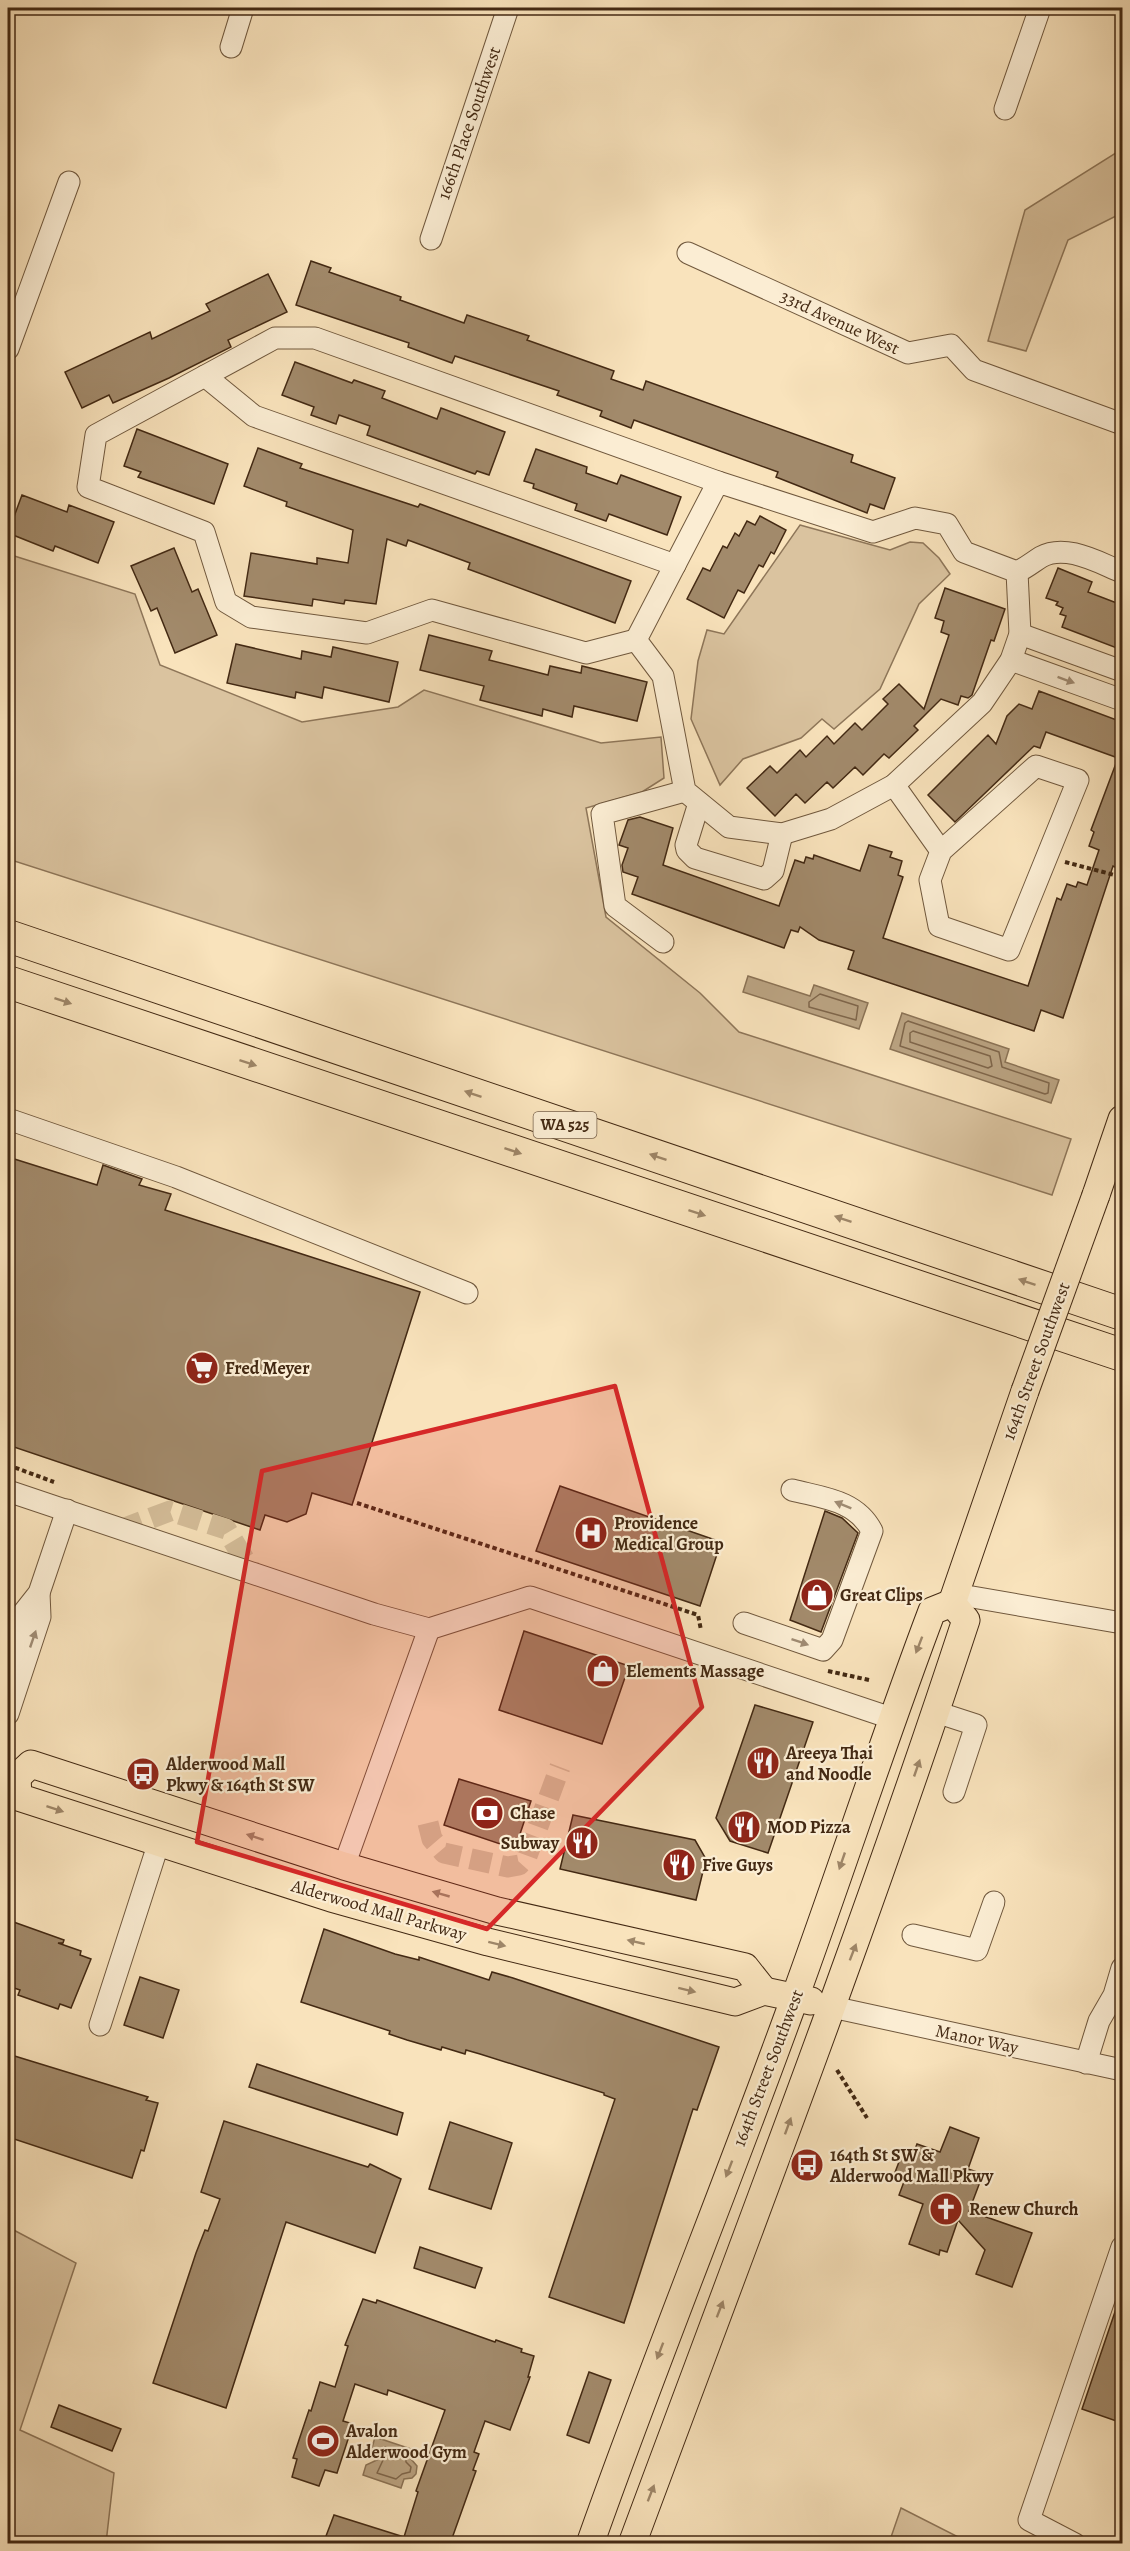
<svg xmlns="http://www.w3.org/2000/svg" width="1130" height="2551" font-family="Alegreya,serif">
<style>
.green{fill:#dac39f;stroke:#8e7659;stroke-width:1.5}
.water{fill:#bba483;stroke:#8b7356;stroke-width:1.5}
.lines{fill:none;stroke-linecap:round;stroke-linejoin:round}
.shore{stroke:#7f664b;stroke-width:1.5}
.building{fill:#a28a6b;stroke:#432913;stroke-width:1.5}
.minor-tunnel{stroke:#d5be9a;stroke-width:21;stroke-dasharray:21 10;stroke-linecap:butt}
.minor-casing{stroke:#70583d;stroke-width:23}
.major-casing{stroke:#432913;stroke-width:29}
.highway-casing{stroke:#432913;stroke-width:34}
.path{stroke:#432913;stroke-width:4;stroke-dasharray:4.5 3;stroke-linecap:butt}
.minor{stroke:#fbedd3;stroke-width:21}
.major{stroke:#f9e3bc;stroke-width:27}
.highway{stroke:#f9e3bc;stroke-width:32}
.major-bridge-casing{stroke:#432913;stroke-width:29;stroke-linecap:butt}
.major-bridge{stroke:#f9e3bc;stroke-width:27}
.oneway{fill:#9f8b73}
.oneway2{fill:#9e8668}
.marked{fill:#d62828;fill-opacity:0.2;stroke:#d62828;stroke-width:4.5;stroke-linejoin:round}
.labels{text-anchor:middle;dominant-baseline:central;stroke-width:4.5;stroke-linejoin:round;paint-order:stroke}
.shield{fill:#fbedd3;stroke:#7a644d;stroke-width:1.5}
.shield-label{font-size:16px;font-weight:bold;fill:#432913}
.street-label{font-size:18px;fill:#432913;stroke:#fbedd3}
.poi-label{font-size:18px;font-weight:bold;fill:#432913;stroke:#fbedd3;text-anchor:start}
</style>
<rect width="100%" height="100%" fill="#f9e3bc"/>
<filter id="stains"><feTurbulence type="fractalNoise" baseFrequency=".00333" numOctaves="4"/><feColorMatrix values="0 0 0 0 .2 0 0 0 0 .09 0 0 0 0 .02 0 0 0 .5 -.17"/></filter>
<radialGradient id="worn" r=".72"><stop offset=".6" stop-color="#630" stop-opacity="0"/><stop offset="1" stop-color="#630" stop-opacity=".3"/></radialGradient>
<g class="green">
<path d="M1122,149v64l-54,27 -42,111 -38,-10 37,-131z"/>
<path d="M800,525l90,25 20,-8 13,1 16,15 11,16 -31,30 -39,85 -46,40 -12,-10 -21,19 -58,21 -23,26 -29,-66 7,-58 9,-31 17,4z"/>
<path d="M8,554l127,40 25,71 142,57 96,-15 26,-17 177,53 60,-6 3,41 -22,14 -56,16 20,109 94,76 39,39 332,107 -19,56 -1044,-336z"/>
<path d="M8,2227l68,36 -56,167 94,43 -8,70h-98z"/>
<path d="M901,2508l69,35h-81z"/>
</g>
<g class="water">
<path d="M748,976l62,20 4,-11 54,18 -9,26 -116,-37z"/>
<path d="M902,1013l107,36 -4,13 54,18 -8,23 -161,-54z"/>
<path d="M375,2437l39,13 -3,9 6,7 -1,8 -4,4 -8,1 -3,9 -38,-13 3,-10 11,-5v-6l-5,-6z"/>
</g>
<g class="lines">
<g class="shore">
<path d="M820,994l38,12 -2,14 -47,-13v-5z"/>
<path d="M908,1021l91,31 3,15 47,16 -1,10 -3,1 -145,-48 5,-23z"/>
<path d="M913,1031l77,25 2,10 -4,2 -78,-26v-9z"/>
<path d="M385,2447l20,7 1,8 5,5 -1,5 -8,2 -6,5 -19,-6 7,-15 -2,-9z"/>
</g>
</g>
<g class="building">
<path d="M311,261l20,7 -2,4 72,25 -1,3 64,23 3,-8 62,21 -2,4 87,31 -3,8 32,11 3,-9 207,74 -2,7 44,16 -11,31 -14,-5 -3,9 -91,-36 2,-5 -86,-31 -58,-21 -3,8 -31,-12 2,-5 -45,-16 2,-4 -104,-35 -3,7 -44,-16 1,-4 -113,-38z"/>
<path d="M268,274l19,38 -59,28 3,7 -62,31 -56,25 -4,-8 -27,13 -17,-36 85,-40 2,7 58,-28 -4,-7z"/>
<path d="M295,362l57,21 2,-3 31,11 -3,7 55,21 4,-11 64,24 -16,43 -12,-4 -2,3 -108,-39 3,-9 -31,-11 -3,9 -25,-9 3,-8 -32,-12z"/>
<path d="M137,429l91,35 -14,40 -76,-27 3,-5 -17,-6z"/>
<path d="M258,448l44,16 -2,4 118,39 2,-3 211,77 -16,42 -147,-54 2,-6 -62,-23 -2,6 -19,-7 -11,65 -31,-4 -1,4 -31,-5 -1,7 -68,-10 7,-43 66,11v-6l31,5 5,-33 -67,-24 1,-4 -43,-16z"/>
<path d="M536,449l51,18 -1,6 31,11 4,-9 60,22 -14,38 -58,-21 -3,7 -31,-11 2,-6 -44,-16 1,-4 -10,-3z"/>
<path d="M22,495l45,17 2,-7 45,17 -16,41 -43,-17 -2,5 -45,-18z"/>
<path d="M760,516l26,14 -12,24 -3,-2 -8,15 -4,-2 -15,28 -6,-3 -14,28 -37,-19 16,-31 7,3 13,-25 4,2 8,-15 4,3 8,-15 8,4z"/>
<path d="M174,548l18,44 6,-3 19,46 -42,18 -18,-45 -6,3 -20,-45z"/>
<path d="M1058,568l34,14 -4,10 34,13v45l-60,-23 4,-11 -6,-2 3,-6 -7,-3 2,-3 -12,-4z"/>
<path d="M945,588l60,21 -11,32 -3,-1 -19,55 -4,3 -7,-2 -3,9 -17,-6 -27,27 4,4 -29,28 -5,-4 -21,21 -8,-8 -22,21 -6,-6 -22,21 -9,-9 -21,22 -28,-28 23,-22 7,7 23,-23 6,7 21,-21 7,8 21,-21 7,7 26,-26 -5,-5 16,-15 25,25 25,-74 -8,-3 3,-11 -9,-3z"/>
<path d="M429,635l63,16 -3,9 59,15 2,-9 31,7 1,-7 65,16 -10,39 -63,-15 -2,11 -29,-8 -1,7 -62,-16 4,-14 -64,-16z"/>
<path d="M236,644l65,15 1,-8 29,6 2,-10 65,15 -9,40 -65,-15 -2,11 -26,-6 -1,6 -68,-15z"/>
<path d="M1039,691l83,31v131l-5,15 -4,-2 -50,152 -22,-8 -7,21 -186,-62 6,-18 -35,-11 -19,-13 -2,5 -7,-2 -7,18 -152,-54 6,-17 -15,-5 -1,-7 6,-17 -9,-3 9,-25 12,-3 33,11 -10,37 116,41 16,-46 9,3 2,-6 7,2 1,-4 46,16 9,-26 23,7 -2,5 12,4 -4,14 5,2 -20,61 145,48 29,-88 4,2 6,-16 9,3 2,-5 9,3 12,-35 -10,-4 5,-14 -3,-2 27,-72 -72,-26 -6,16 -6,-2 -79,76 -27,-27 60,-60 8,9 11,-28 12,-12 13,5z"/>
<path d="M8,1157l89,28 6,-20 39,14 -3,6 32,9 -6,16 255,82 -68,213 -40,-12 -6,21 -19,8 -22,-7 -5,15 -252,-85z"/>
<path d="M560,1486l161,56 -21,64 -164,-55z"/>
<path d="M825,1511l17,7 16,15 -37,99 -31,-12z"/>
<path d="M524,1631l105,35 -27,78 -103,-34z"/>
<path d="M755,1705l58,17 -45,131 -38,-12 -14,-23z"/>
<path d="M459,1779l72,22 -16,48 -71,-24z"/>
<path d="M573,1815l122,25 11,19 -10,41 -136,-31z"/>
<path d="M8,1920l56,20 -1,3h-5l23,8 -1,4 11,4 -20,49 -11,-4 -2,5 -40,-14 2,-5 -12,-4z"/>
<path d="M324,1929l71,25 24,6v-3l70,23 3,-8 21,6 206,69 -22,63 -4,-1 -69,214 -75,-26 66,-198 -11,-4v-2l-124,-39 -14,-4 -1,4 -23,-7 -1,3 -34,-10 -18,-6 1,-3 -89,-29z"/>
<path d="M140,1977l39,13 -16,48 -39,-13z"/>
<path d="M8,2054l140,43 -2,3 12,3 -14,48 -3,-1 -9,28 -124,-41z"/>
<path d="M257,2064l146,49 -6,22 -148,-48z"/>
<path d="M224,2121l144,46 2,-3 31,15 -26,74 -89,-31 -60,186 -73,-25 43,-130 9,-23 3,1 12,-32 -19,-7z"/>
<path d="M450,2122l62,21 -21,66 -62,-20z"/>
<path d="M950,2127l29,11 -11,31 15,5 -14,37 63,22 -20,54 -36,-13 9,-24 -27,-30 -11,32 -7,-2 -1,5 -30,-11 14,-40 -24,-9 6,-16 -11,-4 8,-21 10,3 5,-13 23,8z"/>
<path d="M420,2247l62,21 -7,20 -61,-20z"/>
<path d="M363,2299l13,4 1,-3 118,42 1,-2 26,9 -1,3 13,4 -6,21h2l-20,53 -25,-9 -11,31 5,2 -6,16 3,1 -26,73h-127l11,-29 70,22 14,-45 -2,-1 29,-81 -57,-20 -1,5 -32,-11 -12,37 10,3 -16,49 -12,-3 -6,16 -27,-9 5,-18 -4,-1 16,-48 2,1 9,-29 15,5 13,-41 -3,-1z"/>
<path d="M1119,2300h3v123l-40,-14z"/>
<path d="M589,2372l22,8 -22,63 -22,-8z"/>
<path d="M59,2405l62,24 -9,22 -61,-24z"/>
</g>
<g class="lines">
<g class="minor-tunnel">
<path d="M122,1529l48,-18 56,18 26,43"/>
<path d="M428,1823l4,16 12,14 64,14 11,-2 8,-9 33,-89"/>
</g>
<g class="minor-casing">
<g id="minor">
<path d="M231,47l12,-39"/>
<path d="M1005,109l35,-101"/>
<path d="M431,239l77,-231"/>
<path d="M688,253l220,100 43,-8 23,25 148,54"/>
<path d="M8,349l61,-167"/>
<path d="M205,376l49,40 421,149"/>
<path d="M718,482l155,50 42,-14 32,6 17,28 53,20 3,62 -9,26 -29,43 -88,82 -63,34 -49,15 -53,-7 -44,-36 -22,-115 -27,-36z"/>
<path d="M1017,572c9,-4 16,-10 24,-15 25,-14 58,6 81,15"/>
<path d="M1020,634l102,37"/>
<path d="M636,640l-50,13 -154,-43 -65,23 -116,-16 -25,-15 -22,-70 -116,-45 8,-52 179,-97h40l403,144"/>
<path d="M1011,660l111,40"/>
<path d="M894,785l47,66 -11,29 9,46 70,24 69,-170 -42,-14 -95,85"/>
<path d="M699,803l-13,42 1,5 8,8 69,21 9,-8 9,-37"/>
<path d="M663,942l-48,-36 -13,-92 83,-23"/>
<path d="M8,1119l168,58 291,116"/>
<path d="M8,1491l366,123 55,15 101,-32 361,121"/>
<path d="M955,1594l167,29"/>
<path d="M744,1623l79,27 9,-10 40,-109c-16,-31 -49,-33 -80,-41"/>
<path d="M8,1658l16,-46 15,-19 28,-83"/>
<path d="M936,1712l40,13 -22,67"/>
<path d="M8,1714l32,-97 -1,-24"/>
<path d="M344,1866l85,-237"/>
<path d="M913,1935l64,15 17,-48"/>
<path d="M832,2007l290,63"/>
<path d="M100,2025l59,-183"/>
<path d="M1086,2063l13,-42 15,-26 8,-27"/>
<path d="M1075,2544l-46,-24 93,-273"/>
</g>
</g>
<g class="major-casing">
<g id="major">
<path d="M1096,1195l26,-76"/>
<path d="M952,1603l73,-212"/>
<path d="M17,1777l1,20 313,101 157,44 247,60 29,-11 47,10"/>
<path d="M17,1777l14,-13 313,102 153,45 248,56 19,24"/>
<path d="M590,2544c65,-184 139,-364 205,-547 47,-129 89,-259 137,-386l20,-8"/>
<path d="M632,2544c114,-307 232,-613 334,-924l-14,-17"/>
</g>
</g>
<g class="highway-casing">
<g id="highway">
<path d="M8,936l1114,378"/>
<path d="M8,982l1114,373"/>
</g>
</g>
<g class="path">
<path d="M1065,862l57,15"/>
<path d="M8,1465l46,17"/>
<path d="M357,1503l341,112 3,15"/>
<path d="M828,1671l41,9"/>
<path d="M837,2070l30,48"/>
</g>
<use href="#minor" class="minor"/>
<use href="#major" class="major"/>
<use href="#highway" class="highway"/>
<g class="major-bridge-casing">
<path id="major-bridge" d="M1025,1391l71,-196"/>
</g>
<use href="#major-bridge" class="major-bridge"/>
</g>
<defs><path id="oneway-solid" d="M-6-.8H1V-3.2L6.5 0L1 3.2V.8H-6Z" transform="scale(1.5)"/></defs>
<g class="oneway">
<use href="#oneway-solid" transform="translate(1066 680) rotate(20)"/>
<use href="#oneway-solid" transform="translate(843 1505) rotate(-158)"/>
<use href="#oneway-solid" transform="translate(33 1639) rotate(-71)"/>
<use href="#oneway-solid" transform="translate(800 1642) rotate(19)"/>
</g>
<g class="oneway2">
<use href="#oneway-solid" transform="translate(63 1001) rotate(18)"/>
<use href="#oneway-solid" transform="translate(248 1063) rotate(18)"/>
<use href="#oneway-solid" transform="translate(473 1094) rotate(-161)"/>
<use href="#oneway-solid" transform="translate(513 1151) rotate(18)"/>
<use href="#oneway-solid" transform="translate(658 1157) rotate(-161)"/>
<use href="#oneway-solid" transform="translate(697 1213) rotate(18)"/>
<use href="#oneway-solid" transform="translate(843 1219) rotate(-161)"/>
<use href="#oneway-solid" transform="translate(1027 1282) rotate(-161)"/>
<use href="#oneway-solid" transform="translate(919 1645) rotate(111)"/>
<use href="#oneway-solid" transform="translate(917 1768) rotate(-71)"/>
<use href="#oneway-solid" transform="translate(55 1809) rotate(18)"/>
<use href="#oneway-solid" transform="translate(255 1837) rotate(-162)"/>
<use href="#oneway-solid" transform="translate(842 1861) rotate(109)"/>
<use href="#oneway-solid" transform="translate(441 1894) rotate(-164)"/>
<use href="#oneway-solid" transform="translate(636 1942) rotate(-167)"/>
<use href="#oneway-solid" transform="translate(497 1944) rotate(14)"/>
<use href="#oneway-solid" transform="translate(853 1952) rotate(-69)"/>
<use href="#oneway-solid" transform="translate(687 1990) rotate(14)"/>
<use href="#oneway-solid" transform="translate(788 2126) rotate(-70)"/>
<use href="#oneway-solid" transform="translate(729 2169) rotate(111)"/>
<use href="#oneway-solid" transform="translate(720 2309) rotate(-69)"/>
<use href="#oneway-solid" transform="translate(660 2351) rotate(111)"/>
<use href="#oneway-solid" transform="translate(651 2493) rotate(-69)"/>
</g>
<path class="marked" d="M615,1386l87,321 -215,222 -290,-87 65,-371z"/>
<defs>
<g id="supermarket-disc" transform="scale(1.725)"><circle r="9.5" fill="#8f2418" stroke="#fbedd3"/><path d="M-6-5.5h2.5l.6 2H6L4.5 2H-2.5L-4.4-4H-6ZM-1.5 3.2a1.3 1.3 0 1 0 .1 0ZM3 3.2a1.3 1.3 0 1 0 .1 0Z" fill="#fff"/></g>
<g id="hospital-disc" transform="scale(1.725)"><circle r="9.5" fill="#8f2418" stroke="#fbedd3"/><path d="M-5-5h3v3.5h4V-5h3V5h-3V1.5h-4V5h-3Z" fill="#fff"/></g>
<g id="shop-disc" transform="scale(1.725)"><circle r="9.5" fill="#8f2418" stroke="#fbedd3"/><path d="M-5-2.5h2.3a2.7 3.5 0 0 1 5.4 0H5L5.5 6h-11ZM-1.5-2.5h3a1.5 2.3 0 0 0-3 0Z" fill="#fff"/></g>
<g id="restaurant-disc" transform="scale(1.725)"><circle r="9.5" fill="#8f2418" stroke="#fbedd3"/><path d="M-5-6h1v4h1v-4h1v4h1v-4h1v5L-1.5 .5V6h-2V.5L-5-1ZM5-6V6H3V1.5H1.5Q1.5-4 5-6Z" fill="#fff"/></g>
<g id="bus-disc" transform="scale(1.725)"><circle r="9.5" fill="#8f2418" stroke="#fbedd3"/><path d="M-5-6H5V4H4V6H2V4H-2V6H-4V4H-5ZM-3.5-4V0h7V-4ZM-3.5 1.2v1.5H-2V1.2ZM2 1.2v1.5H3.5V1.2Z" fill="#fff"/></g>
<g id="bank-disc" transform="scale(1.725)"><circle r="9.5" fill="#8f2418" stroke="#fbedd3"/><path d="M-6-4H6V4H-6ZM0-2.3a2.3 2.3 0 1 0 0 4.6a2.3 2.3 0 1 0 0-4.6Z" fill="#fff"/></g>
<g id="church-disc" transform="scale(1.725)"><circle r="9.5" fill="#8f2418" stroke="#fbedd3"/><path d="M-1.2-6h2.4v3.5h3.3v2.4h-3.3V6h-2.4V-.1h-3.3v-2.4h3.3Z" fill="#fff"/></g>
<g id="stadium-disc" transform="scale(1.725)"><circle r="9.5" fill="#8f2418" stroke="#fbedd3"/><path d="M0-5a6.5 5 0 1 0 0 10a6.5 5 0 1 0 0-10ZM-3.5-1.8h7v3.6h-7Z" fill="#fff"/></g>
</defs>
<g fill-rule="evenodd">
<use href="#supermarket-disc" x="202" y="1368"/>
<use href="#hospital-disc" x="591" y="1533"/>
<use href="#shop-disc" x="817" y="1595"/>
<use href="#shop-disc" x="603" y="1671"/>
<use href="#restaurant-disc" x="763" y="1763"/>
<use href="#bus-disc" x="143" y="1774"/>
<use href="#bank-disc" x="487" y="1813"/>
<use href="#restaurant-disc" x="744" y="1827"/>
<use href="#restaurant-disc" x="582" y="1843"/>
<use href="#restaurant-disc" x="679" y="1865"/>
<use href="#bus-disc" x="807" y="2165"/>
<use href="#church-disc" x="946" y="2209"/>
<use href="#stadium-disc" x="323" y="2441"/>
</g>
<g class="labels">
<rect class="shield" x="533.5" y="1112" width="63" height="26" rx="4.5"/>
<g class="shield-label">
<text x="565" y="1125">WA 525</text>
</g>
<g class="street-label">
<text transform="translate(469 123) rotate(-71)">166th Place Southwest</text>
<text transform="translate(840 322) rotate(25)">33rd Avenue West</text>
<text transform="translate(1036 1361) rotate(-70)">164th Street Southwest</text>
<text transform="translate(379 1910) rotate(16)">Alderwood Mall Parkway</text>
<text transform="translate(977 2039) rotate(12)">Manor Way</text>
<text transform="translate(768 2068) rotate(-69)">164th Street Southwest</text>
</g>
<g class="poi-label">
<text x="225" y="1368">Fred Meyer</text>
<text x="614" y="1523">Providence<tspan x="614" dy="21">Medical Group</tspan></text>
<text x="840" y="1595">Great Clips</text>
<text x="626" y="1671">Elements Massage</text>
<text x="786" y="1753">Areeya Thai<tspan x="786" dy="21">and Noodle</tspan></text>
<text x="166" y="1764">Alderwood Mall<tspan x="166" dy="21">Pkwy &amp; 164th St SW</tspan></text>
<text x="510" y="1813">Chase</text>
<text x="767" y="1827">MOD Pizza</text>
<text x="559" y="1843" text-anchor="end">Subway</text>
<text x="702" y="1865">Five Guys</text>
<text x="830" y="2155">164th St SW &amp;<tspan x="830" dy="21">Alderwood Mall Pkwy</tspan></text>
<text x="969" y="2209">Renew Church</text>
<text x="346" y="2431">Avalon<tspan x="346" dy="21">Alderwood Gym</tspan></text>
</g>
</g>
<rect width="1130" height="2551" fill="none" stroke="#f9e3bc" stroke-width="30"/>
<rect x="9" y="9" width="1112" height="2533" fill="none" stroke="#432913" stroke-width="3"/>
<rect x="15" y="15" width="1100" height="2521" fill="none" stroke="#432913" stroke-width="1.5"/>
<rect width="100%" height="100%" filter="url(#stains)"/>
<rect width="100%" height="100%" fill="url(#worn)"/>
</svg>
